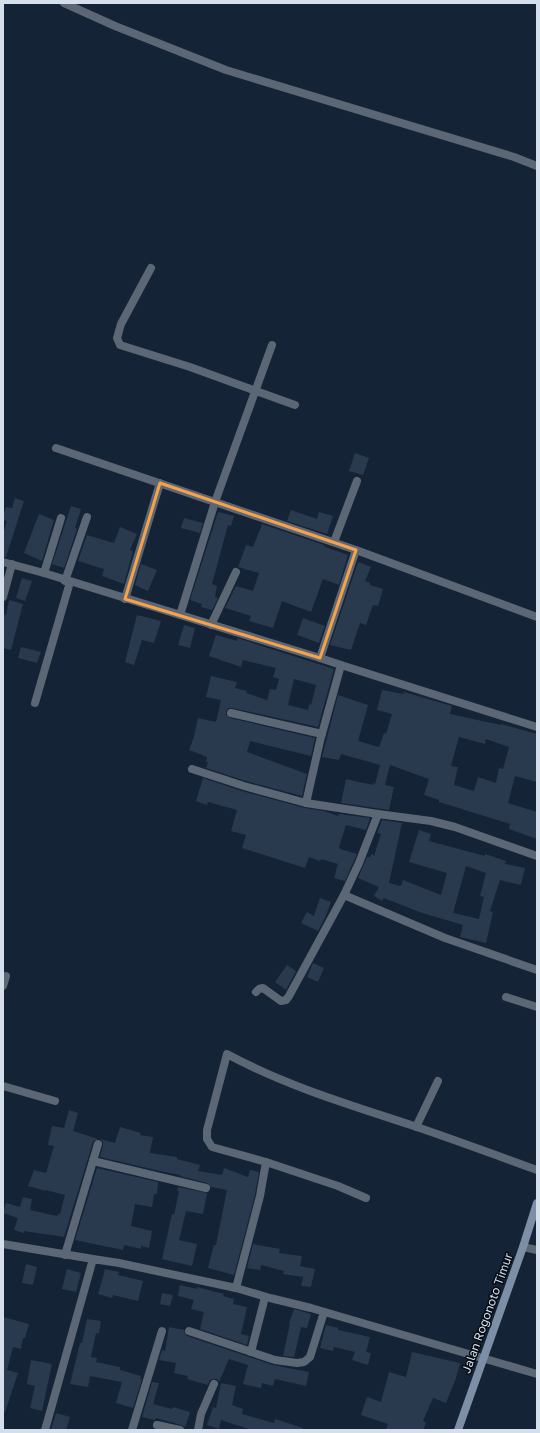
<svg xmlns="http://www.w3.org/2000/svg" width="540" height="1433" font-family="'Golos Text',sans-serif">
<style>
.building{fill:#2a3a4e;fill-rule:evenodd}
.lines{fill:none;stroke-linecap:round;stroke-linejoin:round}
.street{stroke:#5c6776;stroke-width:8}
.secondary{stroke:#7d8fa6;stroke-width:8}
.marked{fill:none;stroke:#f7a149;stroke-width:3;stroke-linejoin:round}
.labels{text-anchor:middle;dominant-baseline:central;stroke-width:3;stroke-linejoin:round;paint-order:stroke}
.street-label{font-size:12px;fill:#d5dfec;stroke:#060c14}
</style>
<rect width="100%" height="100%" fill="#142335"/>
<g class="building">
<path d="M355,453l14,5 -6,17 -14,-4z"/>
<path d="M15,498l9,3 -18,56h-3v-23l4,-13 -4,-1v-3l3,-10 6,1z"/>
<path d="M71,506l10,3 -6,19 2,1 -13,39 -12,-4z"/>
<path d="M291,510l26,9 2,-7 14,4 -6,18 -40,-13z"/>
<path d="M218,512l16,4 -3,10 -3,-1 -16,59 5,2 -2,11 3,1 -6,12 -11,-3 1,-3 -12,-4z"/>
<path d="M39,514l15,6 -12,41 -18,-8z"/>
<path d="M184,518l19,5 -3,10 -19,-5z"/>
<path d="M262,524l62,21v1l4,2 20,7 -9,30 -16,-6 -12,33 -29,-11 -9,27 -24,-7 2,-5 -26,-8 11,-22 17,5 6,-18 -21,-6 8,-22 7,2z"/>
<path d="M120,527l17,7 -7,16 3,1 -9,33 -22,-8 2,-7 -26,-8 9,-26 27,8z"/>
<path d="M358,562l13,5 -6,14 5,2v2l13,4 -5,17 -5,-1 -7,20 -6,-2 -9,27 -21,-5z"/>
<path d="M141,564l16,6 -9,21 -13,-6z"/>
<path d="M22,578l10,3 -7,20 -9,-3z"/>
<path d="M9,600l14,4 -12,46 -8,-2v-34l3,1z"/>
<path d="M137,615l24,6 -7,22 -12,-3 -8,25 -9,-3z"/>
<path d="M303,618l22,8 -6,17 -22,-8z"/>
<path d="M184,625l11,3 -5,20 -12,-3z"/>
<path d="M216,635l21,6v-3l97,31 -16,58 -86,-19h-3l-3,3v4l4,3 85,20 -4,18 -61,-15 -3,11 60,22 -5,22 -56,-15 -40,-13 2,-6h-2l1,-5 -18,-7 5,-13 4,-19 18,4 5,-22 -15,-3 5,-21 26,6 -2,6 12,3 -1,2 21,7 3,-11 6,1 3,-11 -6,-2 3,-9 -33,-8 -2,7 -32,-11zM294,679l22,6 -5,20 -2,-1 -1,6 -20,-5z"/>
<path d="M21,647l20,5 -4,11 -19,-5z"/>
<path d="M382,690l21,4 1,-2 48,14 -2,8 51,11v-1l36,10v48l-22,-6 -7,27 29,9v27l-28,-10 1,-5 -71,-22v-2l-15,-5 5,-16 -39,-14 -5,20 9,2 -5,23 -48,-7 5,-24 27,6v-2l2,1 5,-19 -39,-11 -2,6 -17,-3 16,-62 30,10 -10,36 21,6 5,-14 2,1 6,-20 -15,-4zM459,737l26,7 1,-5 23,8 -6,22 -4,-1 -3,15 -18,-6 -4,14 -20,-6 4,-18 -7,-1z"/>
<path d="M203,778l39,13 63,17 19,3 14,5 1,-2 31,4 -4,12 -20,-5 -7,22 1,2 17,5 -12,27 -11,-3 4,-14 -17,-5 -1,2 -11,-4 -4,11 -63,-20 4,-13 -15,-4 6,-21 -29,-8 -1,3 -11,-4z"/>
<path d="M382,820l20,3 -13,60 12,3 2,-6 38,15 6,-22 -38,-11 10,-32 12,4 -2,7 56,15v-2l21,7 -1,3 20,4 -4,17 -21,-5 -10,31 3,1 -7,31 -26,-6 3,-12 -41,-12 -38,-15 -2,3 -8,-5 5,-9 -21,-9 9,-21h3l2,-3 2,2 7,-22 -4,-1zM466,866l20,7 -6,23 4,1 -5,22 -26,-6z"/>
<path d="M320,898l11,4 -6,16 -7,13 -17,-8 6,-11 7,4z"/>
<path d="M313,963l11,5 -6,14 -11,-5z"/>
<path d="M287,965l9,6 -10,19 -11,-8z"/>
<path d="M69,1110l9,3 -5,18 25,8 -3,1 -2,2 -29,95 -40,-6v2l-10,-3 4,-12 -15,-5 3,-10 14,4 3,-10 9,2 -2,11 27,6 1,-2h2l5,-19 -19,-5v1l-18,-5 6,-16 12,3 8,-27 -6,-1 4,-19 12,2z"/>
<path d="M120,1127l21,6 -1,2 13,2 -3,16 27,4v2l23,6 -2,6 24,4 2,-7 24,9 2,-7 9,2 -4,23 -21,80 -26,-7 6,-23h2l11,-55 -16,-3 -4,-4 -27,-7v-1l-20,-4 -60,-14 3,-12v-3l-3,-3 15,4z"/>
<path d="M97,1168l61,14 -1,12h-3l-2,13 -17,-3 -4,22 21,5 -3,17 -8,-2v3l-17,-4 -1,5 -48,-10z"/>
<path d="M178,1187l29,6 -4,21 -17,-3 -7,29 18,4 -5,22 -30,-7 10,-45 2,1 5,-24h-2z"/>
<path d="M253,1244l27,5 -1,4 23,3 -2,10 15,3 -4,18 -10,-1 2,-9 -20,-3 1,-3 -23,-6 -1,5 -13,-2z"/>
<path d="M26,1264l11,3 -4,18 -11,-2z"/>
<path d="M67,1269l14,4 -5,19 -14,-3z"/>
<path d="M105,1269l14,3 -1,3 25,6 -5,20 -25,-6 -1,3 -14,-4z"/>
<path d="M180,1285l17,4v-2l27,7 -1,2 11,3 -1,5 14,3 -6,27 8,2 -2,9 -47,-16 4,-17 -13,-3 3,-9 -16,-4z"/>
<path d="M162,1293l11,2 -3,11 -10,-2z"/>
<path d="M294,1309l17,5 -4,14 -6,-1 -7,30 -11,-1 7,-33h-1z"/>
<path d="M3,1317l26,7 -4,14h-2l-2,11 -8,-2 -6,23 11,3 -13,39h-2z"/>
<path d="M87,1319l14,2 -2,13 -3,-1 -5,24 6,1 -1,4 24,5v3l21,6 -1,3h2l-9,29 -17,-5 6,-21 -32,-6 -2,11 -18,-3 10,-41h2z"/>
<path d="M326,1325l12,3v2l32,7 -4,15 5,1 -3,12 -16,-5 3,-8 -21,-5 -1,4 -13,-3z"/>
<path d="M169,1327l15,3 1,4 2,2 86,29 36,7 -3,14 -31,-7 -2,7 -11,-3 -1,5 -18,-4 5,-19 -19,-6 -10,23 -2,-3h-4l-3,1 -2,5 -21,-6 1,-3 -14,-3 2,-10 -17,-3 3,-10 3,1z"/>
<path d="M412,1352l48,11 -4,15 -10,25 -13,-5 -10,23 3,2 -3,7h-37l2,-6 -27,-9 6,-18 14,5 8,-30 17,5z"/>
<path d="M31,1360l21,4 -10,47 -12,-3 5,-22 -8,-2z"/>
<path d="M152,1382l7,1 -6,21 19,5 1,-2 17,5 -5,15 -4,-2 -25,-7 -1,2 -13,-3z"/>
<path d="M221,1383l15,3 -4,19 11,4 -1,5 32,9 1,-4 28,9 -1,2h-50l-31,-10 -2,9 -12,-4 6,-18 3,1z"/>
<path d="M56,1413l14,4 -4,13h-15z"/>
</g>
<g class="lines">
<g class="street">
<path d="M64,3l51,23 111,44 288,87 23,9"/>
<path d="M151,268l-30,56 -4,14 3,7 70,22 105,38"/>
<path d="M56,448l300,102 181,67"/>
<path d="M334,542l23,-61"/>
<path d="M3,562l41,11 276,85"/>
<path d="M44,573l17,-55"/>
<path d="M65,581l22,-64"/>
<path d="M3,597l9,-33"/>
<path d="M125,599l35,-116"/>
<path d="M180,615l35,-113 57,-157"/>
<path d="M211,625l25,-53"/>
<path d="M341,665l196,62"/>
<path d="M35,703l35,-121"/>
<path d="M231,713l91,21"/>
<path d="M192,769l52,17 62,17 72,11 53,7 24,6 82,29"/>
<path d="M306,803l14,-62 21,-76 -21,-7 36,-108"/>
<path d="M344,895l101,43 92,32"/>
<path d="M3,986l3,-10"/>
<path d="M256,992l3,-3 4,-1 18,13 5,-1 3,-4 55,-101 15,-32 19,-49"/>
<path d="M506,997l31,10"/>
<path d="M3,1086l52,15"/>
<path d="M416,1127l22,-46"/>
<path d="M93,1161l113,27"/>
<path d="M266,1162l-54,-15 -5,-8v-9l20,-76c59,32 124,51 187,72 41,14 82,29 123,44"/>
<path d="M3,1244l90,15"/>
<path d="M523,1247l14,3"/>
<path d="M65,1255l33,-111"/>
<path d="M236,1288l24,-92 6,-34 72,24 28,12"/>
<path d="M189,1331l86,29 22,3 7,-1 6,-5 14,-45"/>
<path d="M251,1352l14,-55"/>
<path d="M157,1425l23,5"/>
<path d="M45,1430l48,-171 26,4 117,25 34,10 41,10 226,66"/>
<path d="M132,1430l30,-99"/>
<path d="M198,1430l3,-16 13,-30"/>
</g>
<path class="secondary" d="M458,1430l65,-183 14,-44"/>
</g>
<path class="marked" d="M160,483l196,67 -36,108 -195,-59z"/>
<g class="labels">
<g class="street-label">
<text transform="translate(487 1313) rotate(-70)">Jalan Rogonoto Timur</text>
</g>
</g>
<rect width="540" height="1433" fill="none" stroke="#d5dfec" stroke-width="8"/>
</svg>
